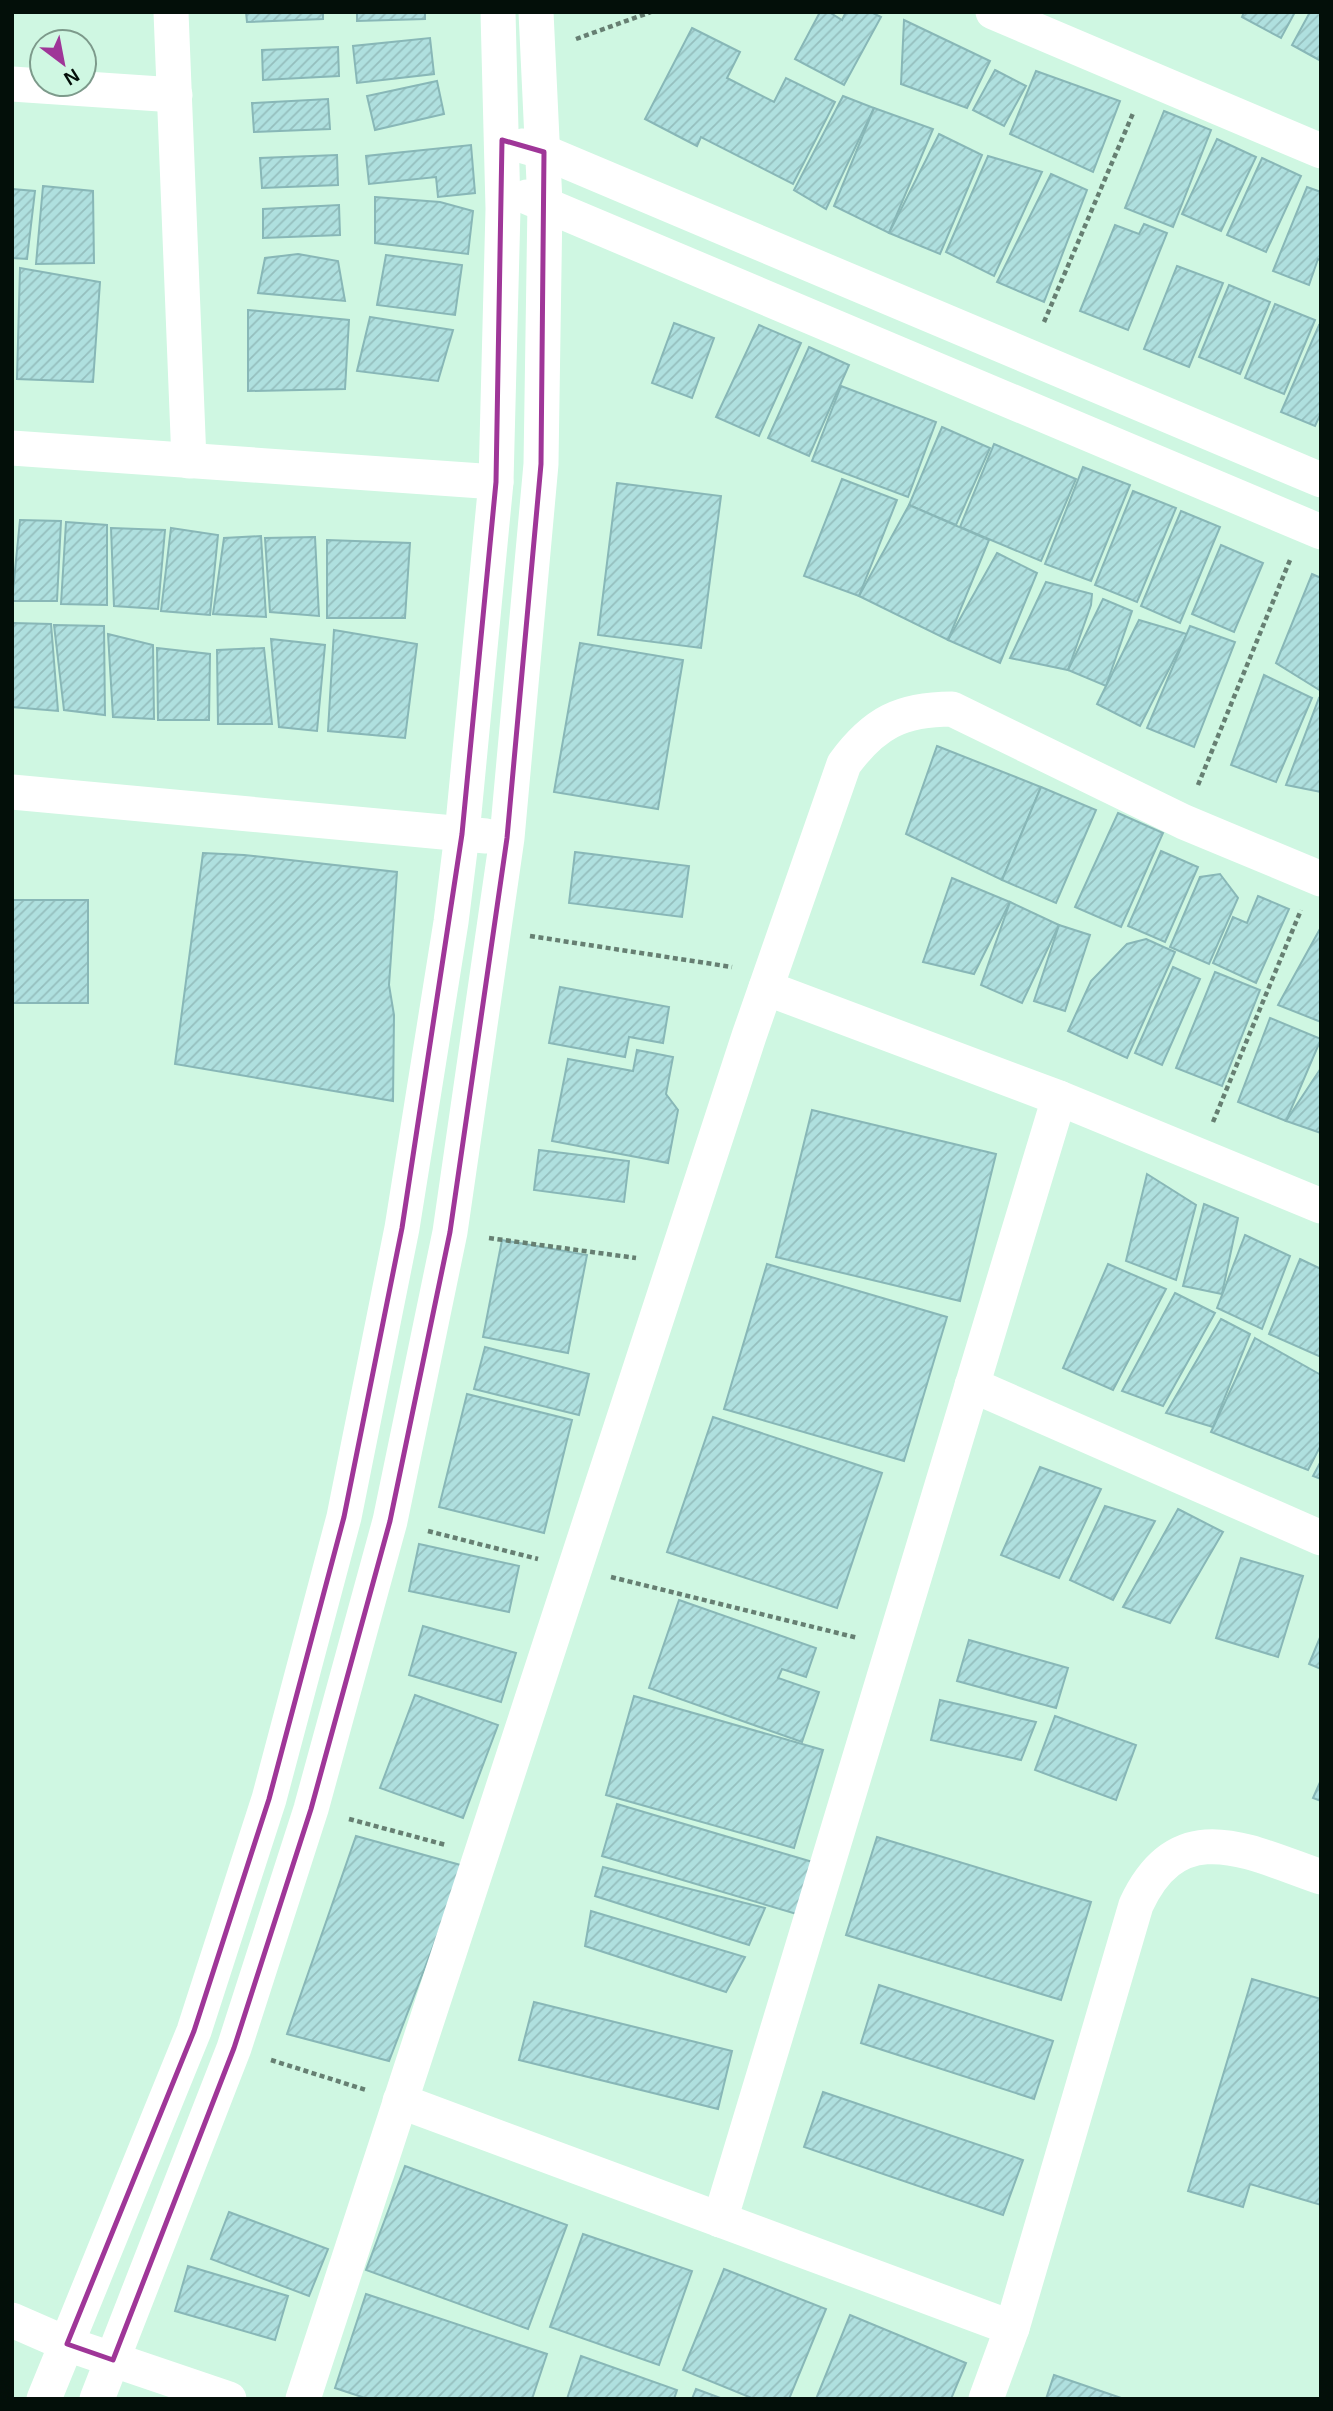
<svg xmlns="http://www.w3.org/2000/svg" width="1333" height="2411" font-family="Arial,sans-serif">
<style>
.building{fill:url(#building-hatch);stroke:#88b7b7;stroke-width:2}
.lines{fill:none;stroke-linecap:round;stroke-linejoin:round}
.path{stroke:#667f72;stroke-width:4.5;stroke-dasharray:5 3.5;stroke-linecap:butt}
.street{stroke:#fff;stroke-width:35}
.marked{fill:none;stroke:#9f3698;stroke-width:5;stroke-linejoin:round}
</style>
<defs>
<pattern id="building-hatch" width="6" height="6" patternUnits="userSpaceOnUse" patternTransform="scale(1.75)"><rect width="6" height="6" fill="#afe0df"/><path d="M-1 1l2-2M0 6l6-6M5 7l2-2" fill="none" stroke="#95bfbe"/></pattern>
</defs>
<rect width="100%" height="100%" fill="#cff7e2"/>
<g class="building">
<path d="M246,12h77v7l-76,3z"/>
<path d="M357,12h68v7l-68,2z"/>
<path d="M820,12h9l13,8 4,-8h25l10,5 -37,68 -49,-26z"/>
<path d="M1244,12h51l-14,26 -39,-21z"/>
<path d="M1310,12h11v49l-29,-16z"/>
<path d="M904,20l86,41 -23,47 -66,-24z"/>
<path d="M692,28l48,24 -13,26 47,24 12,-24 49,24 -42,82 -92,-47 -4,9 -52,-27z"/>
<path d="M430,38l4,36 -77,9 -4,-37z"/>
<path d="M338,47l1,29 -76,4 -1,-30z"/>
<path d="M995,70l31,16 -22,40 -31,-16z"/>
<path d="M1036,71l84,30 -27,71 -83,-38z"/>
<path d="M437,81l7,33 -69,16 -8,-34z"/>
<path d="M843,96l31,12 -48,101 -32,-19z"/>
<path d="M328,99l2,30 -76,3 -2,-29z"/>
<path d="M874,108l59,21 -44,104 -55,-27z"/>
<path d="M1164,111l47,19 -38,97 -48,-19z"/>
<path d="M939,134l43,21 -42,99 -51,-21z"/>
<path d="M1217,139l39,18 -35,74 -39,-17z"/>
<path d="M471,145l4,48 -37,4 -2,-20 -67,7 -3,-28z"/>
<path d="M337,155l1,30 -76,3 -2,-30z"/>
<path d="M988,156l54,16 -48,104 -48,-24z"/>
<path d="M1262,158l39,18 -35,76 -39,-17z"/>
<path d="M1051,174l36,16 -43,112 -47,-20z"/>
<path d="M43,186l50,5 1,72 -58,1z"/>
<path d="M1307,187l14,5v69l-3,-2 -9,26 -36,-14z"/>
<path d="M12,189l23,2 -8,68 -15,-1z"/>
<path d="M375,197l65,5 33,9 -5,43 -93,-11z"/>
<path d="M339,205l1,30 -77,3v-29z"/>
<path d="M1144,224l23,9 -39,97 -48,-19 35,-86 24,9z"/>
<path d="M298,254l40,7 7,40 -87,-8 7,-35z"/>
<path d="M386,255l76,10 -7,50 -78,-10z"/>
<path d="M1177,266l46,17 -34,84 -45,-18z"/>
<path d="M20,268l80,14 -7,100 -76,-3z"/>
<path d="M1229,285l41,17 -30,72 -41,-17z"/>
<path d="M1275,304l40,16 -31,74 -39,-16z"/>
<path d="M248,310l101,10 -4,69 -97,2z"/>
<path d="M370,317l83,13 -15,51 -81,-10z"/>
<path d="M674,323l40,15 -22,60 -40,-15z"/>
<path d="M759,325l42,18 -42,93 -43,-19z"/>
<path d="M1319,325l2,1v87l-6,13 -34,-14z"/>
<path d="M809,347l40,18 -40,91 -41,-18z"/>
<path d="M841,386l95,36 -28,75 -96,-36z"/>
<path d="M942,427l48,21 -34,77 -47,-20z"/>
<path d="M994,444l82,35 -35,82 -81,-34z"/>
<path d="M1083,467l47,18 -39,96 -46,-17z"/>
<path d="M842,479l55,21 -38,96 -55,-20z"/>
<path d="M617,483l104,13 -20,152 -103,-13z"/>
<path d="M1133,491l43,17 -39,94 -42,-17z"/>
<path d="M909,505l80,35 -41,100 -89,-44z"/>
<path d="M1181,511l39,16 -40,96 -39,-17z"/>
<path d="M20,520l41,1 -4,80h-45z"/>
<path d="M66,522l41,3v80l-46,-1z"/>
<path d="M111,528l54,2 -7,79 -44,-3z"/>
<path d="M171,528l47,7 -8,80 -49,-4z"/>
<path d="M261,536l5,81 -53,-3 11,-76z"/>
<path d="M315,537l4,79 -49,-4 -5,-74z"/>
<path d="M327,540l83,3 -5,75h-78z"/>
<path d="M1221,545l42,18 -29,69 -42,-18z"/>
<path d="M997,553l40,20 -37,90 -52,-23z"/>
<path d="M1312,574l9,4v113l-45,-28z"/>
<path d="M1046,582l46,12 -1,11 -23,65 -58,-12z"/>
<path d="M1103,599l29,12 -26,75 -38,-16z"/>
<path d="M1139,620l48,14 -47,92 -43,-22z"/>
<path d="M13,623l38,1 7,87 -46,-4z"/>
<path d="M54,625l50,1 1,89 -41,-5z"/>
<path d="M1190,626l45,16 -41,105 -47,-19z"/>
<path d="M334,630l83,14 -12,94 -77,-7z"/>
<path d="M108,634l45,11 1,74 -41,-2z"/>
<path d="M271,639l54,6 -8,86 -38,-4z"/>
<path d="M580,643l103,17 -25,149 -104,-17z"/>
<path d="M157,648l53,6 -1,66h-51z"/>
<path d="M264,648l8,76h-54l-1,-74z"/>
<path d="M1264,675l48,23 -36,84 -45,-17z"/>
<path d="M1319,698l2,1v93l-35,-7z"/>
<path d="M937,746l104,41 -39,93 -96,-46z"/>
<path d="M1041,787l55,23 -40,93 -54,-23z"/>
<path d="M1118,813l45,20 -42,94 -46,-20z"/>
<path d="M1161,851l37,16 -33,75 -37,-16z"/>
<path d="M575,852l114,14 -7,51 -113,-14z"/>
<path d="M203,853l41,2 153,17 -8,113 5,30 -1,86 -218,-37z"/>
<path d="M1220,874l18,24 -29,66 -39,-17 30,-70z"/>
<path d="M952,878l58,24 -36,72 -51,-12z"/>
<path d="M1258,896l31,13 -33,74 -43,-20 20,-46 14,6z"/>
<rect x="12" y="900" width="76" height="103"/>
<path d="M1010,902l49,23 -37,78 -41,-18z"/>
<path d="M1059,925l31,10 -25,76 -31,-10z"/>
<path d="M1321,927v95l-43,-17z"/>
<path d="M1146,939l29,13 -48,106 -59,-27 23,-50 36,-37z"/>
<path d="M1173,967l27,12 -38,86 -27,-12z"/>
<path d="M1215,972l45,18 -38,96 -46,-18z"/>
<path d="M560,987l109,20 -6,36 -34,-6 -4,20 -76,-14z"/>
<path d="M1270,1018l51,21 -35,82 -48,-19z"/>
<path d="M637,1050l36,7 -7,37 12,16 -10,53 -116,-22 16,-82 65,12z"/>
<path d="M1321,1068v65l-35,-12z"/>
<path d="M812,1110l184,44 -36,147 -184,-44z"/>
<path d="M539,1150l90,11 -5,41 -90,-12z"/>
<path d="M1147,1174l49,31 -20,75 -50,-19z"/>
<path d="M1204,1204l34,14 -16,76 -39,-8z"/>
<path d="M1245,1235l45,21 -28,73 -45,-21z"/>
<path d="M502,1240l85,15 -19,98 -85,-16z"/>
<path d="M1300,1259l21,10v88l-52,-23z"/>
<path d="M767,1264l180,53 -43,144 -180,-52z"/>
<path d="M1108,1264l58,25 -53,101 -50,-22z"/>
<path d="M1175,1293l40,20 -52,93 -41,-15z"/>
<path d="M1221,1319l29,15 -37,93 -47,-14z"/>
<path d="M1255,1338l66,37v70l-13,25 -97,-38z"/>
<path d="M485,1347l104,27 -10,41 -105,-26z"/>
<path d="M467,1394l105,26 -28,113 -105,-26z"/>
<path d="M713,1417l169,56 -45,135 -170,-56z"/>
<path d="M1321,1461v18l-8,-3z"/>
<path d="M1040,1467l61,22 -42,89 -58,-23z"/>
<path d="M1105,1506l50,15 -42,79 -43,-20z"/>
<path d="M1178,1509l45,23 -53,91 -47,-16z"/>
<path d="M419,1544l100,22 -10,46 -100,-21z"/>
<path d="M1241,1558l62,18 -25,81 -62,-19z"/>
<path d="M679,1600l137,48 -10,29 -24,-8 -4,9 41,14 -17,50 -153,-54z"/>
<path d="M423,1626l93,27 -15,49 -92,-27z"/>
<path d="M1321,1635v34l-12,-5z"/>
<path d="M969,1640l99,28 -12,40 -99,-27z"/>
<path d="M415,1695l83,30 -35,93 -83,-30z"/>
<path d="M634,1696l189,54 -29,98 -188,-53z"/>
<path d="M940,1700l96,22 -15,38 -90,-20z"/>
<path d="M1055,1716l81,29 -20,55 -81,-30z"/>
<path d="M1321,1780v21l-8,-3z"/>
<path d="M617,1804l199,59 -16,52 -198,-59z"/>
<path d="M356,1836l108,30 -75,195 -102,-27z"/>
<path d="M877,1837l214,65 -30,98 -215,-65z"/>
<path d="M603,1867l162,41 -16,37 -154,-49z"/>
<path d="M591,1911l154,46 -19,35 -141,-46z"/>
<path d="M1252,1979l69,20v206l-71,-21 -7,23 -55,-16z"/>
<path d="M879,1985l174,56 -19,58 -173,-56z"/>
<path d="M534,2002l198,49 -14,58 -199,-49z"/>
<path d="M823,2092l200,68 -20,55 -199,-68z"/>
<path d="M405,2166l162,59 -39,104 -162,-59z"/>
<path d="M229,2212l99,37 -19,47 -98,-37z"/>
<path d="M583,2234l109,37 -33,94 -109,-38z"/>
<path d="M188,2266l100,30 -13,44 -100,-29z"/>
<path d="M724,2269l102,40 -37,90h-35l-71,-29z"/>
<path d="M366,2294l181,60 -15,45h-164l-33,-11z"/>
<path d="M850,2315l116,48 -15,36h-135z"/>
<path d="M581,2356l96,34 -3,9h-107z"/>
<path d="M1054,2375l70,24h-78z"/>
<path d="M696,2389l27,10h-31z"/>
</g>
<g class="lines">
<g class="path">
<path d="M576,39l75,-27"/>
<path d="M1044,322l90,-211"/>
<path d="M1198,785l92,-225"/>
<path d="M530,936l202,31"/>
<path d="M1213,1122l88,-212"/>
<path d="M489,1238l147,20"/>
<path d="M428,1531l110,28"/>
<path d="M611,1577l247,61"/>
<path d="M349,1819l97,26"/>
<path d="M271,2060l95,30"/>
</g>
<g class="street">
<path d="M171,12l18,449"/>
<path d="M993,12l328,139"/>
<path d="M12,84l163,11"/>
<path d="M523,146l21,6 777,328"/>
<path d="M527,197l794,335"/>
<path d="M12,448l484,34"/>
<path d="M12,792l474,44"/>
<path d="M766,988l293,110 262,108"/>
<path d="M972,1385l349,153"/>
<path d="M400,2101l612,227"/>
<path d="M720,2220l339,-1122"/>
<path d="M12,2320l55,24 162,55"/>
<path d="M44,2399l150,-368 75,-232 75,-282 58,-289 49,-306 11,-88 34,-352 7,-273 -5,-197"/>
<path d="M97,2399l137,-351 77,-239 79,-288 60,-289 57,-394 34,-374 4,-261 -9,-191"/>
<path d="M303,2399l446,-1363 95,-272c30,-41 57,-55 108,-55l232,113 137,57"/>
<path d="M986,2399l26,-71 124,-423c43,-93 112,-53 185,-28"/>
</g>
</g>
<path class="marked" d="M502,140l42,12 -3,312 -34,374 -57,394 -60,289 -79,288 -77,239 -121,312 -46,-16 127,-313 75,-232 75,-282 58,-289 60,-394 34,-352z"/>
<rect width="1333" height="2411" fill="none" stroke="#030f09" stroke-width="28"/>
<g transform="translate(63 63) rotate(148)"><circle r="33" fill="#cff7e2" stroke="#7d9a8b" stroke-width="2"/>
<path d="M0-5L12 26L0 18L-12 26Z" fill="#9f3698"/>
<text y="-10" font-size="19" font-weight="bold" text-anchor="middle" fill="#030f09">N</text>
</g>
</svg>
